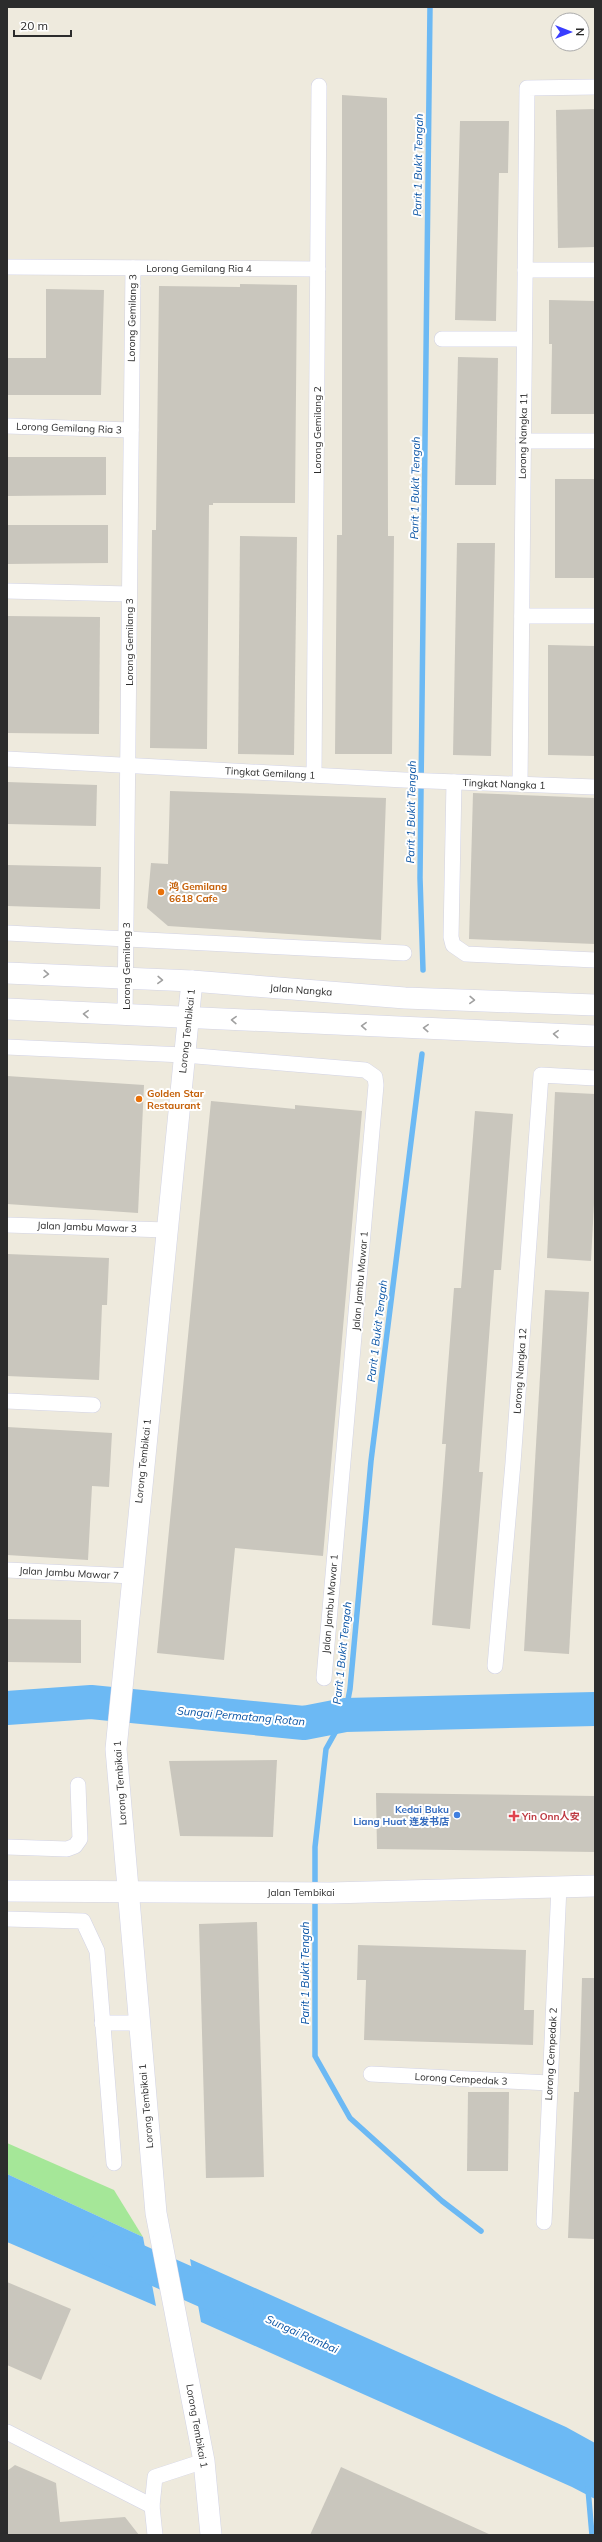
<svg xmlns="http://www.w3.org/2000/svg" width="602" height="2542" font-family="Mulish,'Noto Sans SC',sans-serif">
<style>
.green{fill:#a5e798}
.water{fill:#6cb9f4}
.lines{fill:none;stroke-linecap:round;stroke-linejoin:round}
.stream{stroke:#6cb9f4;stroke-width:5.5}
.river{stroke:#6cb9f4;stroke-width:34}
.building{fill:#c9c6bd}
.street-casing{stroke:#d2d3e5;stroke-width:16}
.secondary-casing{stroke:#d2d3e5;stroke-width:22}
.street{stroke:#fff;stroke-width:15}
.secondary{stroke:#fff;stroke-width:21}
.oneway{stroke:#a0a0a0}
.food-dot{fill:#e8710a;stroke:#fff;stroke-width:1.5}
.shop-dot{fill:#3f7fe0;stroke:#fff;stroke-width:1.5}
.health-dot{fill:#e0444e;stroke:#fff;stroke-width:1.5}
.labels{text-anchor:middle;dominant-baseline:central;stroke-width:4;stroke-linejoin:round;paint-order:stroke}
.street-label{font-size:10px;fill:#2c2c2c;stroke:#fff}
.food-label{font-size:10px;font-weight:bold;fill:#c56008;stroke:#fff;text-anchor:start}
.shop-label{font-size:10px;font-weight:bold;fill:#366cbe;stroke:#fff;text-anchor:end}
.health-label{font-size:10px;font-weight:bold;fill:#be3a42;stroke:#fff;text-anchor:start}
.water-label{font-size:11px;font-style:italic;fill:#0853a4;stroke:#fff}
</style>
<rect width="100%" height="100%" fill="#eeeadd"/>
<path class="green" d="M7,2143l107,47 29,47 -136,-63z"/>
<g class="water">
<path d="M7,2174l136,63 13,69 -149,-64z"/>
<path d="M190,2259l376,168 29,16v56l-23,-12 -371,-165z"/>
</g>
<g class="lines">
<g class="stream">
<path d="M423,970l-3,-92 10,-871"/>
<path d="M422,1054l-51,407 -21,228 -5,26 -19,34 -11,98v209l35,62 92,83 39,30"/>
<path d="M588,2489l4,46"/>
</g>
<g class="river">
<path d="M7,1708l84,-6 213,21 41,-8 250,-6"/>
<path d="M106,2247l131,58"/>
</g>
</g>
<g class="building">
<path d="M342,95l45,3 1,438h6l-2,218h-57l2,-219h5z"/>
<path d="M595,109v138l-37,1 -2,-138z"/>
<path d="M460,121h49l-1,52h-9l-3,148 -41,-1z"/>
<path d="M240,284l57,1 -2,218h-82v2h-4l-2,244 -57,-1 2,-218h4l3,-244 81,1z"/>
<path d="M46,289l58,1 -3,105h-94v-37h39z"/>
<path d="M549,300l46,1v113h-44l1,-70h-3z"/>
<path d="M458,357l40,1 -2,127h-41z"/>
<path d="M7,457h99v38l-99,1z"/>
<rect x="555" y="479" width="40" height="99"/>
<path d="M7,525h101v38l-101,1z"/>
<path d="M240,536l57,1 -3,218 -56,-1z"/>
<path d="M457,543h38l-4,213 -38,-1z"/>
<path d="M7,616l93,1 -1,117 -92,-1z"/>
<path d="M548,645l47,1v110l-47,-1z"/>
<path d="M7,782l90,3 -1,41 -89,-2z"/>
<path d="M170,791l216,7 -5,142 -213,-14 -21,-18 4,-45 17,1z"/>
<path d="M473,793l122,5v146l-126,-5z"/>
<path d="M7,865l94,2 -1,42 -93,-3z"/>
<path d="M7,1076l137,9 -6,128 -131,-9z"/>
<path d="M555,1092l40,2v90l-4,77 -44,-3z"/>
<path d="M211,1101l84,8v-4l67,6 -39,445 -88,-8 -11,112 -67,-7z"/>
<path d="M475,1111l38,3 -12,156h-7l-15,202h4l-13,157 -38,-4 14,-181h-4l12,-156h7z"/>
<path d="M7,1254l102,4 -2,47h-5l-3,75 -92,-4z"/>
<path d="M545,1290l44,2 -20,362 -45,-3z"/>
<path d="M7,1427l105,6 -3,54 -17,-1 -4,74 -81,-5z"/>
<path d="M7,1619l74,1v43l-74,-1z"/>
<path d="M277,1760l-4,77 -93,-1 -11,-75z"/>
<path d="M376,1793l219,3v56l-218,-3z"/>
<path d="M257,1922l7,255 -58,1 -7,-254z"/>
<path d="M358,1945l168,5 -2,60h10l-1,35 -169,-5 2,-60h-9z"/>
<path d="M582,1978h13v261l-27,-1 6,-146h5z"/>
<path d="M468,2092h41l-1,79h-41z"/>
<path d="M7,2282l64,27 -30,71 -34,-15z"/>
<path d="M15,2465l41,18 4,39 65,-5 14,18h-132v-64z"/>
<path d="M341,2467l150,68h-181z"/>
</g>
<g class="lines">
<g class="street-casing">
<g id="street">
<path d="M7,267l311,2"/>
<path d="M525,270h70"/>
<path d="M442,339h82"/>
<path d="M7,426l124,4"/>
<path d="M523,441h72"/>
<path d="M7,591l122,3"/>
<path d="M522,616h73"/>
<path d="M7,759l397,21 191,7"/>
<path d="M314,775l5,-689"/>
<path d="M454,782l-3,155 2,8 13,9 129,6"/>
<path d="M520,784l7,-696 68,-1"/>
<path d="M7,933l397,20"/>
<path d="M125,1016l8,-748"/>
<path d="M7,1047l177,8 181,15 10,7 1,8 -52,593"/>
<path d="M7,1225l160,5"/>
<path d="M7,1401l86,4"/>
<path d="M7,1570l125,6"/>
<path d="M495,1666l18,-203 28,-388 54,3"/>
<path d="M7,1847l60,2 8,-3 5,-7 -2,-54"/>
<path d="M7,1919l76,2 14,30 17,212"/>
<path d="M102,2023h37"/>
<path d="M371,2074l179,9"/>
<path d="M544,2222l15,-336"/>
<path d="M7,2432l145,74"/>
<path d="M155,2535l-3,-29 3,-29 49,-16"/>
</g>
</g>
<g class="secondary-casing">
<g id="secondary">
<path d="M7,973l185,8 213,17 190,7"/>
<path d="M192,981l-76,768 40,464 48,248 7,74"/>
<path d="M7,1009l588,27"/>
<path d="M7,1891l323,2 265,-7"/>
</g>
</g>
<use href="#street" class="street"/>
<use href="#secondary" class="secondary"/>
</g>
<defs><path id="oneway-chevron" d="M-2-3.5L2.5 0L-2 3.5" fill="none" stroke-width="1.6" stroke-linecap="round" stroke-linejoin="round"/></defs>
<g class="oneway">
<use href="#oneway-chevron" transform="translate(46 974) rotate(3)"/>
<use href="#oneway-chevron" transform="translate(160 980) rotate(2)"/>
<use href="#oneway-chevron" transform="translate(472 1000) rotate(2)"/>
<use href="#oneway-chevron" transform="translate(86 1014) rotate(-177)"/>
<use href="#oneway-chevron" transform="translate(234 1020) rotate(-178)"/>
<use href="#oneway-chevron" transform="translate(364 1026) rotate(-178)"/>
<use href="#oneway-chevron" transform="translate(426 1028) rotate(-177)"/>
<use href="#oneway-chevron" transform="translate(556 1034) rotate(-177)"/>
</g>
<g class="food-dot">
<circle cx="161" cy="892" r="4"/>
<circle cx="139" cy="1099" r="4"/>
</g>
<circle class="shop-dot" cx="457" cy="1815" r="4"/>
<path class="health-dot" d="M512 1810h4v4h4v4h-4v4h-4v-4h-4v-4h4z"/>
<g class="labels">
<g class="street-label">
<text x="199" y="268">Lorong Gemilang Ria 4</text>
<text transform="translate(132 318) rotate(-89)">Lorong Gemilang 3</text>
<text transform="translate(69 428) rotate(2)">Lorong Gemilang Ria 3</text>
<text transform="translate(317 430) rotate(-90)">Lorong Gemilang 2</text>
<text transform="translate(523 436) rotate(-89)">Lorong Nangka 11</text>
<text transform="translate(129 642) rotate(-90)">Lorong Gemilang 3</text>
<text transform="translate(270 773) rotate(3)">Tingkat Gemilang 1</text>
<text transform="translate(504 784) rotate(2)">Tingkat Nangka 1</text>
<text transform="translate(126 966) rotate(-90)">Lorong Gemilang 3</text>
<text transform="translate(301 990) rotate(4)">Jalan Nangka</text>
<text transform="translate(187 1031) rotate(-84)">Lorong Tembikai 1</text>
<text transform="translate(87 1227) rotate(2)">Jalan Jambu Mawar 3</text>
<text transform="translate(360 1281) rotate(-85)">Jalan Jambu Mawar 1</text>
<text transform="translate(520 1371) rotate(-86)">Lorong Nangka 12</text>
<text transform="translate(143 1461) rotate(-84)">Lorong Tembikai 1</text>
<text transform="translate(69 1573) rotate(3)">Jalan Jambu Mawar 7</text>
<text transform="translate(330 1604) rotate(-85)">Jalan Jambu Mawar 1</text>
<text transform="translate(120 1783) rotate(-94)">Lorong Tembikai 1</text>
<text x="301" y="1892">Jalan Tembikai</text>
<text transform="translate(551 2054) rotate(-87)">Lorong Cempedak 2</text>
<text transform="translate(461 2079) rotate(3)">Lorong Cempedak 3</text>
<text transform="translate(146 2106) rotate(-95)">Lorong Tembikai 1</text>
<text transform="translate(197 2426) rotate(80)">Lorong Tembikai 1</text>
</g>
<g class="food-label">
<text x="169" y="886">鸿 Gemilang<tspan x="169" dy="12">6618 Cafe</tspan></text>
<text x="147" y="1093">Golden Star<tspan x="147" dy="12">Restaurant</tspan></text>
</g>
<g class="shop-label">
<text x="449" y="1809">Kedai Buku<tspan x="449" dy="12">Liang Huat 连发书店</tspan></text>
</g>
<g class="health-label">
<text x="522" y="1816">Yin Onn人安</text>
</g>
<g class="water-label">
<text transform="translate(418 165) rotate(-89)">Parit 1 Bukit Tengah</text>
<text transform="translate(415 488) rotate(-89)">Parit 1 Bukit Tengah</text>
<text transform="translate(411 812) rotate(-89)">Parit 1 Bukit Tengah</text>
<text transform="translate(377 1331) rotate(-83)">Parit 1 Bukit Tengah</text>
<text transform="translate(342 1653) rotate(-84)">Parit 1 Bukit Tengah</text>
<text transform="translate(241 1716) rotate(5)">Sungai Permatang Rotan</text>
<text transform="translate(305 1973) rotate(-90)">Parit 1 Bukit Tengah</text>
<text transform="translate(302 2334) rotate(24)">Sungai Rambai</text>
</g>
</g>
<rect width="602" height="2542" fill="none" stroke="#2c2c2c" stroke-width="16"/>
<g transform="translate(570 32) rotate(90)"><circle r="19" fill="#ffffff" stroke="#ababab"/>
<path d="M0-3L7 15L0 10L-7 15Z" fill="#393dff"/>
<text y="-6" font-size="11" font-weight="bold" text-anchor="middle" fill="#2c2c2c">N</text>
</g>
<path d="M14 30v6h57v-6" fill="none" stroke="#2c2c2c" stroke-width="2"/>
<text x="20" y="30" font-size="12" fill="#2c2c2c" stroke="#ffffff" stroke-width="3" paint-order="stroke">20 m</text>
</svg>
